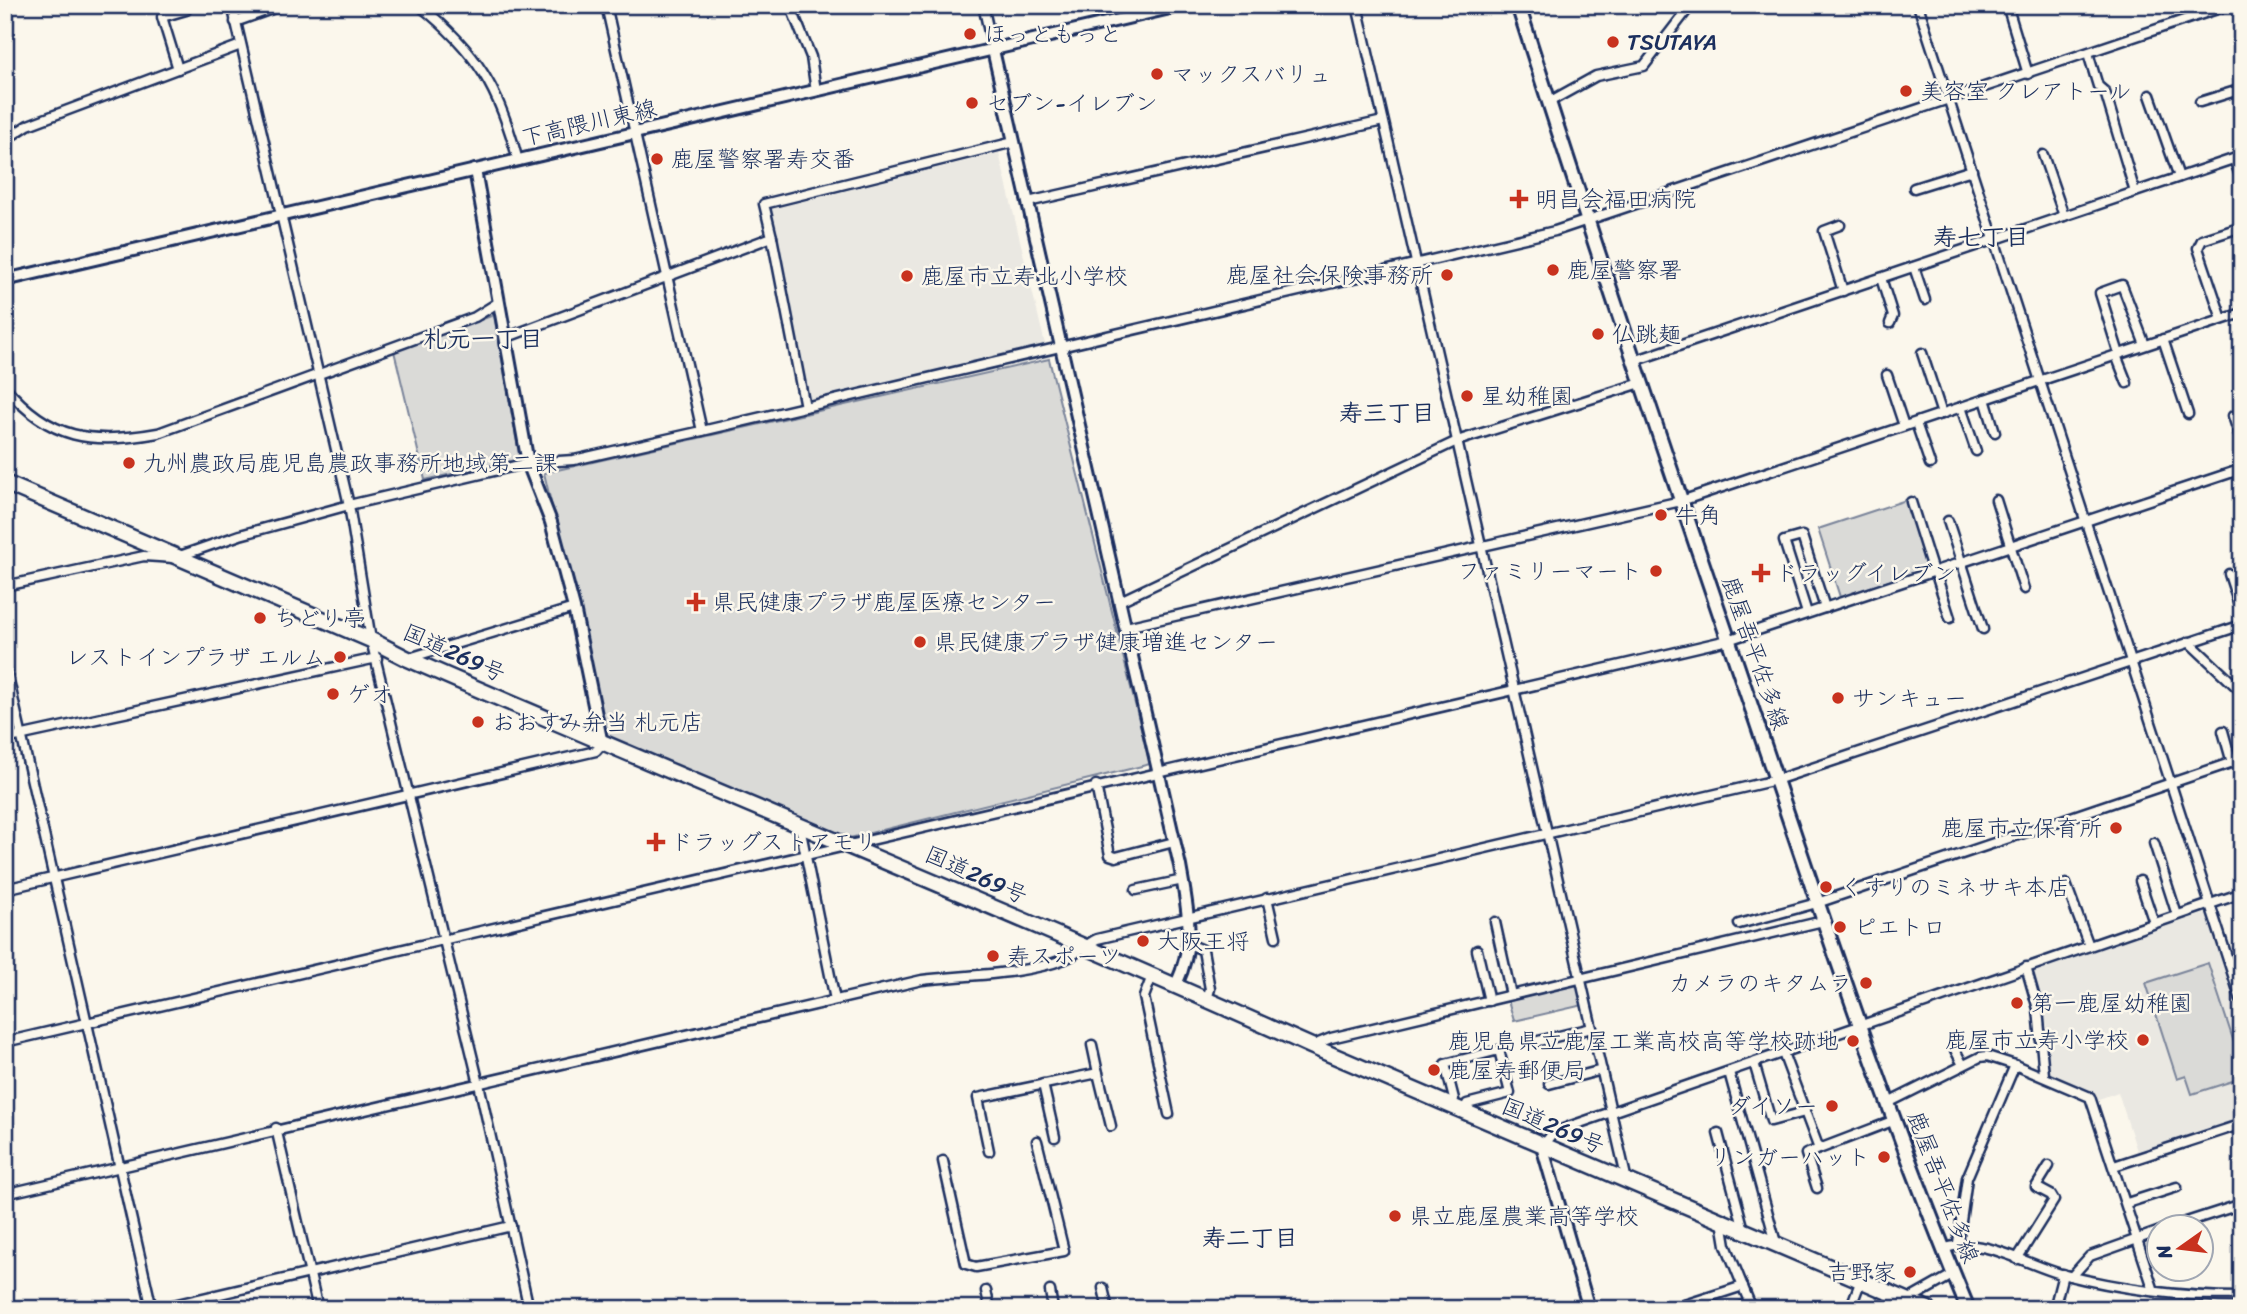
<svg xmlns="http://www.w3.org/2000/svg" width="2247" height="1314" font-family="Sriracha,'Klee One',sans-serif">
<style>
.built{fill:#eae8e2}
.park{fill:#dadad7;stroke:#7a849a;stroke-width:2}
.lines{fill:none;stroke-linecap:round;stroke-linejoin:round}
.street-casing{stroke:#1b2f5e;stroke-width:13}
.secondary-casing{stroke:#1b2f5e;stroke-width:16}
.primary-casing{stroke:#1b2f5e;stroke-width:18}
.highway-casing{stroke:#1b2f5e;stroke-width:19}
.street{stroke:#fbf7ec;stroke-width:8}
.secondary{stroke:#fbf7ec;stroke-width:10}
.primary{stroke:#fbf7ec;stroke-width:12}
.highway{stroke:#fbf7ec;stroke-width:14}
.poi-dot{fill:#c8321e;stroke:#fbf7ec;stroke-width:2.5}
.labels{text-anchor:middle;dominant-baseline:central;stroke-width:5;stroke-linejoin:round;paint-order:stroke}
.poi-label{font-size:23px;fill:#1b2f5e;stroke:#fbf7ec;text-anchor:start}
.street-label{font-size:23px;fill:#1b2f5e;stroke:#fbf7ec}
.neighbourhood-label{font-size:24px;font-weight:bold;fill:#1b2f5e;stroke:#fbf7ec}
</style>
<rect width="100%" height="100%" fill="#fbf7ec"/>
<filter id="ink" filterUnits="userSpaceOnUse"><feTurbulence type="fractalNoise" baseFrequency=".0143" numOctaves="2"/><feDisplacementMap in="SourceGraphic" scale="14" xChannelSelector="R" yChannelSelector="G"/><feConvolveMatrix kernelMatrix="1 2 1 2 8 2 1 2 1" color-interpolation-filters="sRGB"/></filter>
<g filter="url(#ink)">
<g class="built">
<path d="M999,153l46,191 -235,59 -39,-194z"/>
<path d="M2210,912l32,99v109l-105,31 -19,-59 -19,7 -49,-24 -4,-7 -4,-57 -10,-37 4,-5z"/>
</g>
<g class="park">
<path d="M494,315l25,139 -4,6 -90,20 -31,-129z"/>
<path d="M1049,359l101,405 -300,74 -243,-99 -63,-266z"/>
<path d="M1906,500l23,68 -89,29 -22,-68z"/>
<path d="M2208,963l34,104v11l-50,16 -6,-18 -9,3 -31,-96z"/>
<path d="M1579,983l4,22 -69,16 -6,-21z"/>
</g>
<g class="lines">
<g class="street-casing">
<g id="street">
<path d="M232,5l117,500 22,135 108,444 50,225"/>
<path d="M419,5c58,46 81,85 99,156"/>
<path d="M606,5l96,426"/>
<path d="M790,5l21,52 5,34"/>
<path d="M983,5l10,45"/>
<path d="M1357,5l270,1176"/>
<path d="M1918,5l324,998"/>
<path d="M2007,5l21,69"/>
<path d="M235,22l48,-17"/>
<path d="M2088,53l10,33 7,6 30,100"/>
<path d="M178,69l-16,-52 24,-7"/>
<path d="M2150,95l29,82"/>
<path d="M1549,102l47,-26 48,-10 47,-61"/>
<path d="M2200,102l42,-13"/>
<path d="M5,140l23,-15 213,-80"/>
<path d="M2043,155l21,61"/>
<path d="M2234,159l8,22"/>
<path d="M1914,188l58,-18"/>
<path d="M1028,202l355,-81"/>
<path d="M1840,225l-16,6 19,60"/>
<path d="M772,237l33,170"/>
<path d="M1914,267l11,33"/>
<path d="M1881,278l12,38 -3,7"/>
<path d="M2222,319l-24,-71 4,-8 40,-13"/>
<path d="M505,338l267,-101 -8,-33 250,-62"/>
<path d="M2163,339l25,75"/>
<path d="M1922,353l20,61"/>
<path d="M2119,354l-19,-61 22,-8 23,60"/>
<path d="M2116,355l11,28"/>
<path d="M1634,361l608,-205"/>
<path d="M1887,375l17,51"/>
<path d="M5,387c45,53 87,58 153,46l317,-116 24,-15"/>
<path d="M1985,399l10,33"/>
<path d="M1961,407l15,44"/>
<path d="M2233,416l9,27"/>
<path d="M1916,423l14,41"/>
<path d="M1996,500l28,89"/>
<path d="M1911,502l22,70"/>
<path d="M1948,521l35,108"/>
<path d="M1935,571l15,47"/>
<path d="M2229,574l13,40"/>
<path d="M5,586l139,-30 30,2 66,-23 109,-30 179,-42 46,-3 128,-29 853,-200 674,-226"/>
<path d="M1120,601l337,-160 184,-58"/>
<path d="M1807,613l-23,-72 18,-5 23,72"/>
<path d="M1126,627l555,-126 561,-188"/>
<path d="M2189,642l53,50"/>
<path d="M409,658l165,-50"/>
<path d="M5,663l147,646"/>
<path d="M2223,731l9,32"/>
<path d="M5,739l372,-81"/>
<path d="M1096,785l14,70 6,2 58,-15"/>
<path d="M800,827l35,173"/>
<path d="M2154,843l23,72"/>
<path d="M2140,881l14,42"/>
<path d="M2066,884l23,62"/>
<path d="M5,889l591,-138 6,-7"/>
<path d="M1136,890l47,-10"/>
<path d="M1267,898l9,39"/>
<path d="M1495,922l16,73"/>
<path d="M1739,924l78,-21 425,-144"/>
<path d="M1189,944l14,6 7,39 -3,10"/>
<path d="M1477,950l12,51"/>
<path d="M2026,967l12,42 6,66"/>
<path d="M1152,976l-8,21 25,117"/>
<path d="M5,1042l1723,-402 514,-171"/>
<path d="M1530,1043l62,-15"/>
<path d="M1092,1045l6,28"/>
<path d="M1311,1046l20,-8 492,-117"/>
<path d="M1954,1048l9,17"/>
<path d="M1783,1053l36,96"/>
<path d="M1754,1063l17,58 34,-9"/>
<path d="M1729,1072l47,171"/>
<path d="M1043,1084l12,53"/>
<path d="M1549,1084l53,-14"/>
<path d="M1888,1103l92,-46 7,-1 28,9"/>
<path d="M1450,1107l4,-8 -9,-35 54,-14 11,43 -43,11 -4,9"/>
<path d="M276,1128l42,181"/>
<path d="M1718,1133l26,97"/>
<path d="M1542,1146l11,-13 18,-7 671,-233"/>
<path d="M989,1151l-11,-53 120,-25 13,53"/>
<path d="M943,1161l23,103 10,3 88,-16 -27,-110"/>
<path d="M2114,1166l128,-42"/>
<path d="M1817,1188l-11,-34 89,-34"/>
<path d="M5,1194l917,-214c44,-5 102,-5 143,-21 11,-4 21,-15 32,-20l679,-159 466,-155"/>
<path d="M2127,1203l50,-16"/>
<path d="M1722,1221l4,24 26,64"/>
<path d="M2174,1226l68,-22"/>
<path d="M1958,1243l9,-65 48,-113 75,32 64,194"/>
<path d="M1943,1249c37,-14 82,15 118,25 59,15 120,23 181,23"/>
<path d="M2017,1259l37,-59 -3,-5 -15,-8 13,-21"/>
<path d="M2073,1275l17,-19 70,-25"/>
<path d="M1103,1288l5,21"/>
<path d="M986,1291l4,18"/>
<path d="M1050,1291l3,18"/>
<path d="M1908,1300l46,-26"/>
<path d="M156,1309l355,-83"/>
<path d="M1672,1309l71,-23"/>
<path d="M1734,1309l16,-6"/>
<path d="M1850,1309l11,-29"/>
<path d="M2054,1309l9,-35"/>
</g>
</g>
<g class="secondary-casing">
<g id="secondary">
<path d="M993,50l187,816c8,46 16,76 -4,119"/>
<path d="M475,170l53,293 23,59 23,86 28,136"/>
<path d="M5,280l1178,-275"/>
<path d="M1542,1146l47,163"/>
</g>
</g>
<g class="primary-casing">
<path id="primary" d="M1518,5c74,234 153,466 232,698 69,203 135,407 218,606"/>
</g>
<g class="highway-casing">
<path id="highway" d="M5,483l366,157 35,18c301,131 605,253 905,388l617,263"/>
</g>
<use href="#street" class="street"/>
<use href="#secondary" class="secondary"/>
<use href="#primary" class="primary"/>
<use href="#highway" class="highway"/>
</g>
</g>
<g class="poi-dot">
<circle cx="970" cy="34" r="7"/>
<circle cx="1613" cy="42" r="7"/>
<circle cx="1157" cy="74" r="7"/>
<circle cx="1906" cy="91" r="7"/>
<circle cx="972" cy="103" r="7"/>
<circle cx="657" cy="159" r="7"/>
<path d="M1515.5 188.5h7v7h7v7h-7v7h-7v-7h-7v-7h7z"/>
<circle cx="1553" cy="270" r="7"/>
<circle cx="1447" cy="275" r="7"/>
<circle cx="907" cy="276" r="7"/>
<circle cx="1598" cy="334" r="7"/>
<circle cx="1467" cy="396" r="7"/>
<circle cx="129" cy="463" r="7"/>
<circle cx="1661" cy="515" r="7"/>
<circle cx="1656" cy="571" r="7"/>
<path d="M1757.5 562.5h7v7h7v7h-7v7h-7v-7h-7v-7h7z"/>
<path d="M692.5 591.5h7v7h7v7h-7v7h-7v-7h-7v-7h7z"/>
<circle cx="260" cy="618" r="7"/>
<circle cx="920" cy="642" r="7"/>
<circle cx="340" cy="657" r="7"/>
<circle cx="333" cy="694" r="7"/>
<circle cx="1838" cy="698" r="7"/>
<circle cx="478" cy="722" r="7"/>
<circle cx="2116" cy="828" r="7"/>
<path d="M652.5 831.5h7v7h7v7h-7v7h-7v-7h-7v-7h7z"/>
<circle cx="1826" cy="887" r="7"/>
<circle cx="1840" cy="927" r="7"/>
<circle cx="1143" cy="941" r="7"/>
<circle cx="993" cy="956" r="7"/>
<circle cx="1866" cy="983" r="7"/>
<circle cx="2017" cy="1003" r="7"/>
<circle cx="2143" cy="1040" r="7"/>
<circle cx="1853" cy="1041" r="7"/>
<circle cx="1434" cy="1070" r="7"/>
<circle cx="1832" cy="1106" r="7"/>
<circle cx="1884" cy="1157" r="7"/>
<circle cx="1395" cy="1216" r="7"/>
<circle cx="1910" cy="1272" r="7"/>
</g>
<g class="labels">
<g class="poi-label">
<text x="984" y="34">ほっともっと</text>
<text x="1627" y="42">TSUTAYA</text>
<text x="1171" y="74">マックスバリュ</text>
<text x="1920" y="91">美容室 クレアトール</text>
<text x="986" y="103">セブン-イレブン</text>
<text x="671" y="159">鹿屋警察署寿交番</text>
<text x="1535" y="199">明昌会福田病院</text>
<text x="1567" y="270">鹿屋警察署</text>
<text x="1433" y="275" text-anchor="end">鹿屋社会保険事務所</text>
<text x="921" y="276">鹿屋市立寿北小学校</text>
<text x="1612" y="334">仏跳麺</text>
<text x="1481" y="396">星幼稚園</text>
<text x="143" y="463">九州農政局鹿児島農政事務所地域第二課</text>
<text x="1675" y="515">牛角</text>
<text x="1642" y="571" text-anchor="end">ファミリーマート</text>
<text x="1775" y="573">ドラッグイレブン</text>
<text x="712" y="602">県民健康プラザ鹿屋医療センター</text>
<text x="274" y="618">ちどり亭</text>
<text x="934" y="642">県民健康プラザ健康増進センター</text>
<text x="326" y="657" text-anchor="end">レストインプラザ エルム</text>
<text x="347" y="694">ゲオ</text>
<text x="1852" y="698">サンキュー</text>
<text x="492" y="722">おおすみ弁当 札元店</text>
<text x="2102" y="828" text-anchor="end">鹿屋市立保育所</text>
<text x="670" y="842">ドラッグストアモリ</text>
<text x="1840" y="887">くすりのミネサキ本店</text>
<text x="1854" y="927">ピエトロ</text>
<text x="1157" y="941">大阪王将</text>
<text x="1007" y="956">寿スポーツ</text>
<text x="1852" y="983" text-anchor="end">カメラのキタムラ</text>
<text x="2031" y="1003">第一鹿屋幼稚園</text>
<text x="2129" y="1040" text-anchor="end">鹿屋市立寿小学校</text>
<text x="1839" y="1041" text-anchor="end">鹿児島県立鹿屋工業高校高等学校跡地</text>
<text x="1448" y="1070">鹿屋寿郵便局</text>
<text x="1818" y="1106" text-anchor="end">ダイソー</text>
<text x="1870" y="1157" text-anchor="end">リンガーハット</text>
<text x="1409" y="1216">県立鹿屋農業高等学校</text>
<text x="1896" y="1272" text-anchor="end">吉野家</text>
</g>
<g class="street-label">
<text transform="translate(589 123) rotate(-13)">下高隈川東線</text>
<text transform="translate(454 653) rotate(24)">国道269号</text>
<text transform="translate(1755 653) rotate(71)">鹿屋吾平佐多線</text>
<text transform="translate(976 875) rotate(24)">国道269号</text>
<text transform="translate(1553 1126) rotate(23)">国道269号</text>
<text transform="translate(1943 1187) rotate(69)">鹿屋吾平佐多線</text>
</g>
<g class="neighbourhood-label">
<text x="1981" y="237">寿七丁目</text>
<text x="483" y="339">札元一丁目</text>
<text x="1387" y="413">寿三丁目</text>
<text x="1250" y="1238">寿二丁目</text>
</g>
</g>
<rect width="2247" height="1314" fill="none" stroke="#fbf7ec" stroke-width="28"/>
<rect x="14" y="14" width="2219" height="1286" fill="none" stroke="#1b2f5e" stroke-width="2.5" filter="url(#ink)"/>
<g transform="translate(2180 1248) rotate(256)"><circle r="33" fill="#fbf7ec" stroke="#a1a7b3" stroke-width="2"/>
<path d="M0-5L12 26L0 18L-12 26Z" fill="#c8321e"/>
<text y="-10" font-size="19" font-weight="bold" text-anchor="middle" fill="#1b2f5e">N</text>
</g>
</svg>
